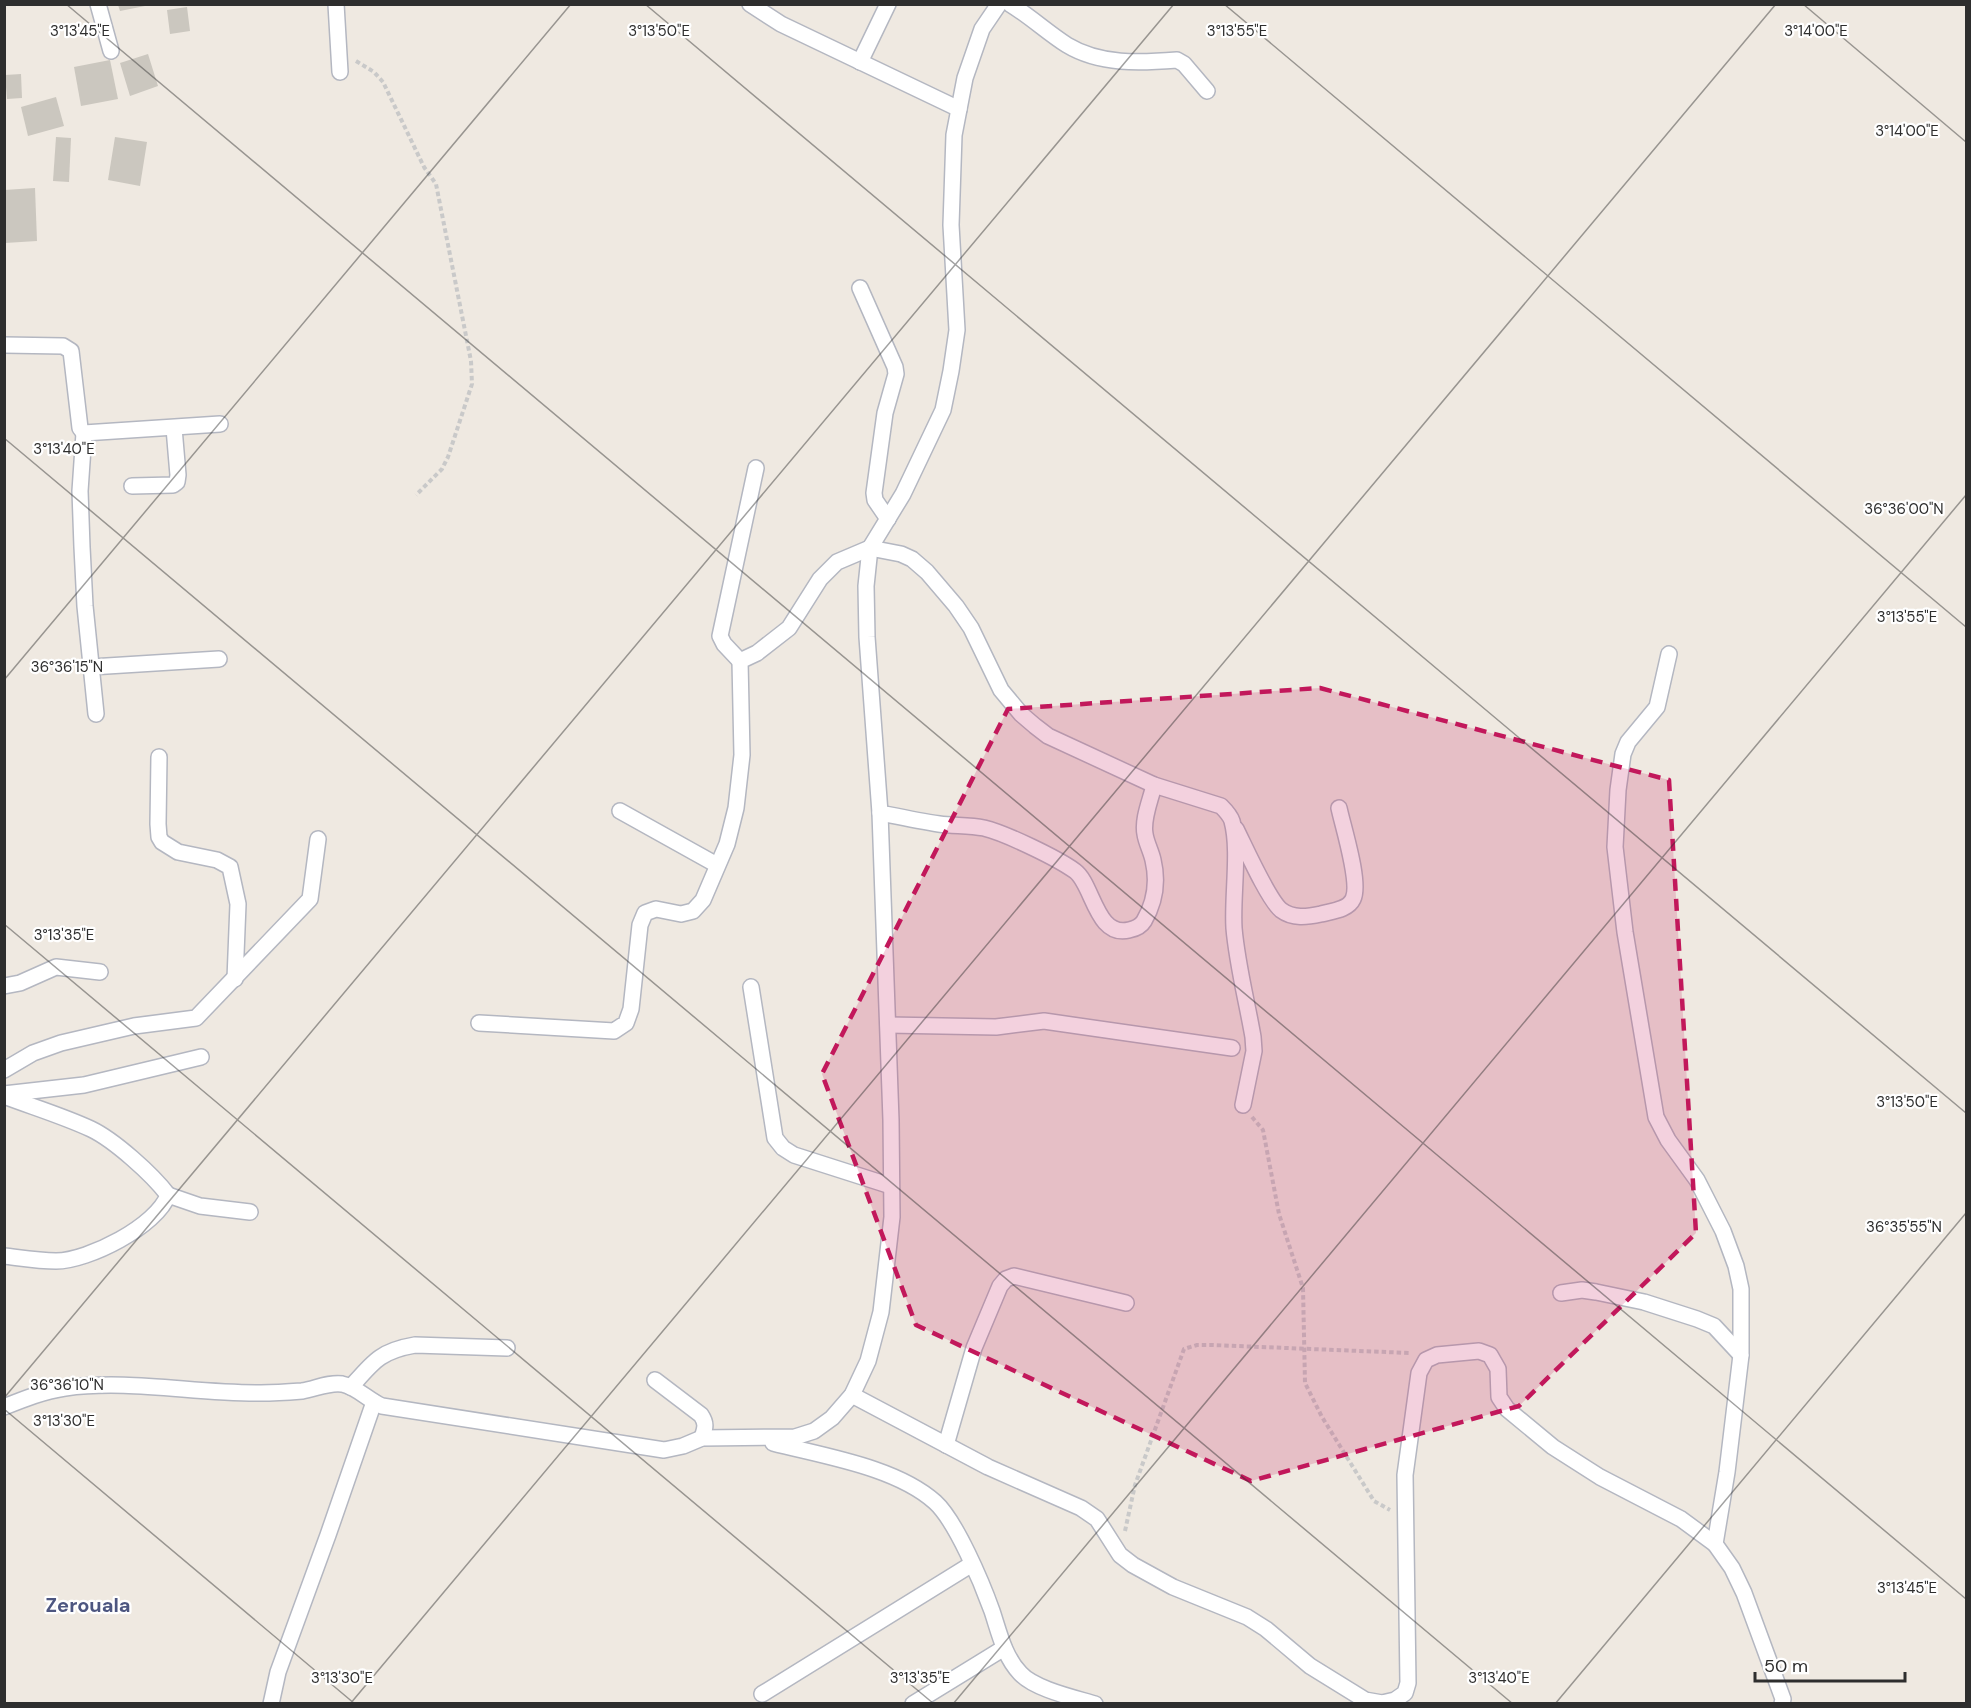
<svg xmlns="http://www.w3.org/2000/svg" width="1971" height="1708" font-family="'DM Sans',sans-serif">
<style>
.building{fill:#cbc7bf}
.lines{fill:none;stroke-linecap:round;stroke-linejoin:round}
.minor-casing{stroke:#b4b7c1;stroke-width:18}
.path{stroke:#c9c9c9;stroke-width:4;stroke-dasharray:4.5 3;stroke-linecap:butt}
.minor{stroke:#fff;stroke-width:15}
.marked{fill:#c2185b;fill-opacity:0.2;stroke:#c2185b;stroke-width:4.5;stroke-dasharray:12 8;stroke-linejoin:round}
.ticks{fill:none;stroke:#2e2e2e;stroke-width:1.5;stroke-opacity:0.45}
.labels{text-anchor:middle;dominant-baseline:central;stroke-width:4.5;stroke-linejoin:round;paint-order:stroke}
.quarter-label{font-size:20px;font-weight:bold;fill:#4d5680;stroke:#fff}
.ticks-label{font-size:15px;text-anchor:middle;fill:#2e2e2e;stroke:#fff;stroke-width:4.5;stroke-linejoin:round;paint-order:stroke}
</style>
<rect width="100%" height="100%" fill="#efe9e1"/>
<g class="building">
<path d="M118,5h27v1l-25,5z"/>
<path d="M187,7l3,24 -20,3 -3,-24z"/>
<path d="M148,54l10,32 -28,10 -10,-33z"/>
<path d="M110,60l8,39 -37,7 -7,-39z"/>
<path d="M21,74l1,24 -15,1 -2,-24z"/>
<path d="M56,97l8,29 -36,10 -7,-29z"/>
<path d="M56,137l15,1 -2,44 -16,-1z"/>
<path d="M115,137l32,5 -7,44 -32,-6z"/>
<path d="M35,188l2,53 -32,2 -1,-53z"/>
</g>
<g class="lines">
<g class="minor-casing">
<g id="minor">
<path d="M98,4l13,47"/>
<path d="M336,4l4,68"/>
<path d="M750,4l31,20 178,85"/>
<path d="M1010,4c21,13 38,29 57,41 33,20 73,18 110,15l7,4 23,27"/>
<path d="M860,62l28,-58"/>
<path d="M860,288l35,79 1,7 -11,39 -11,80 1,7 13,19"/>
<path d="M4,345l59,1 8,5 9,77 4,5 136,-9"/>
<path d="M84,433l-4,58 2,56 3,59 11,108"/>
<path d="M132,486l41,-1 4,-3 1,-7 -4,-47"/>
<path d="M1669,654l-12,53 -29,35 -5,12 -5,36 -3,57 10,85 31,185 12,23 29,40 26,51 13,35 5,23v66l-14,117 -12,72 17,24 12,25 39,106 -1,5"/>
<path d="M740,661l-16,-17 -4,-8 36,-168"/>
<path d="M91,667l128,-8"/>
<path d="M159,757l-1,67 1,13 3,5 16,10 39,8 13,7 8,37 -3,75"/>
<path d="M620,811l97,54"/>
<path d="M880,813c20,4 39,8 59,11 15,2 30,1 45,4 21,5 73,30 91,43 18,13 21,67 54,59 5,-1 12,-4 15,-9 11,-19 14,-40 9,-61 -2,-9 -7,-18 -8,-26 -3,-15 6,-35 9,-49"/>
<path d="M1236,829c9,18 32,70 45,81 12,9 26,7 40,4 11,-3 27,-4 32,-15 8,-16 -10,-72 -14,-91"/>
<path d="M4,986l16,-3 36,-16 44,5"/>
<path d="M751,987l24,151 8,10 11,7 97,31"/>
<path d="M479,1023l135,8 12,-8 5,-14 9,-84 5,-12 11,-4 25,5 12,-3 10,-11 24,-56 9,-36 6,-53 -2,-94 17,-8 32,-25 31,-49 17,-17 33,-14 31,6 11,5 15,13 29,34 15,22 30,62 20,24 14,12 13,10 106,49 67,21c5,5 9,9 11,15 8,29 0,75 2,107 3,36 13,74 19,109l1,14 -11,54"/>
<path d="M888,1025l108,2 48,-6 188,27"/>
<path d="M4,1070l29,-17 28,-10 73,-17 62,-8 114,-119 8,-60"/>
<path d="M4,1094l80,-9 117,-28"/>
<path d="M4,1096c29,11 59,20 87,33 23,11 61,45 77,66 -11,31 -80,66 -112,66 -17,0 -35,-3 -52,-5"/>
<path d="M168,1195l32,11 50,6"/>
<path d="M1561,1293l21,-3 14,2 48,10 53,17 17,7 27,29"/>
<path d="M655,1380l46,35c6,9 4,13 1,23"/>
<path d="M351,1387c22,-25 29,-36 64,-42l92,3"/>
<path d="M852,1395l136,72 93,41 16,11 23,36 13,10 40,22 74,30 19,12 44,37 55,34 17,3 13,-3 10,-7 3,-10 -3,-208 14,-102 7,-13 11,-5 42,-4 11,4 8,14 1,28 8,12 46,38 47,30 81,42 34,25"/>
<path d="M4,1407c20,-8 40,-16 61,-19 65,-9 131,6 196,5 13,0 28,-1 41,-2 13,-2 27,-9 40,-7 15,3 26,16 40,22l282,44 19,-4 19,-8 93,-1 19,-6 18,-13 20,-23 16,-34 13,-49 11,-95 -1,-97 -11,-307 -13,-176 -1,-51 4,-38 33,-54 40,-84 8,-39 6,-41 -6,-105 3,-90 11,-57 17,-49 17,-25"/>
<path d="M773,1443c50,13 123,24 162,59 21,19 47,81 57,109 7,21 12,45 28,62 14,16 55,25 75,31"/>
<path d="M946,1445l28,-97 26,-62 6,-7 8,-3 112,27"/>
<path d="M762,1694l210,-130"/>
<path d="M271,1704l7,-32 50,-137 46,-133"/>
<path d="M913,1704l91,-56"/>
</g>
</g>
<g class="path">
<path d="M356,61l18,11 9,10 41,85 12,17 35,177 1,23 -24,73 -6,12 -26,26"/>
<path d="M1252,1117l11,13 16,84 24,74 2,95 17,34 52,84 16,9"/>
<path d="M1125,1531l10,-46 49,-136 13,-4h15l198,8"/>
</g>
<use href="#minor" class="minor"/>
</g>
<path class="marked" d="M1320,688l349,92 27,453 -177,173 -268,75 -335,-156 -94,-251 186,-365z"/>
<path class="ticks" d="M66,4l1900,1595M645,4l1321,1109M1224,4l742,623M1803,4l163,138M4,438l1509,1266M4,680l567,-676M4,924l930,780M4,1398l1170,-1394M4,1409l351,295M350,1704l1426,-1700M953,1704l1013,-1209M1555,1704l411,-491"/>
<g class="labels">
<g class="quarter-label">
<text x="88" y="1605">Zerouala</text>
</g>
</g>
<g class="ticks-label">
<text x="659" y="36">3°13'50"E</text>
<text x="80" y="36">3°13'45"E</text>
<text x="1237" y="36">3°13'55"E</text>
<text x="1816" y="36">3°14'00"E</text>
<text x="1907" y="136">3°14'00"E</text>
<text x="64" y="454">3°13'40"E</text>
<text x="1904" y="514">36°36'00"N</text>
<text x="1907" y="622">3°13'55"E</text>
<text x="67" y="672">36°36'15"N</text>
<text x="64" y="940">3°13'35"E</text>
<text x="1907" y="1107">3°13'50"E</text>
<text x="1904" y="1232">36°35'55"N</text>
<text x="67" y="1390">36°36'10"N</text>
<text x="64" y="1426">3°13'30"E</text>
<text x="1907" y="1593">3°13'45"E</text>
<text x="342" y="1683">3°13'30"E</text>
<text x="920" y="1683">3°13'35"E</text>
<text x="1499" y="1683">3°13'40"E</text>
</g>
<rect width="1971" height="1708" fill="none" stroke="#2e2e2e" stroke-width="12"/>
<path d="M1755 1672v9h150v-9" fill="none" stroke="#2e2e2e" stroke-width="3"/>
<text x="1764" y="1672" font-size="18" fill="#2e2e2e" stroke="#ffffff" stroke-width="4.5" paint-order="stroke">50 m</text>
</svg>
